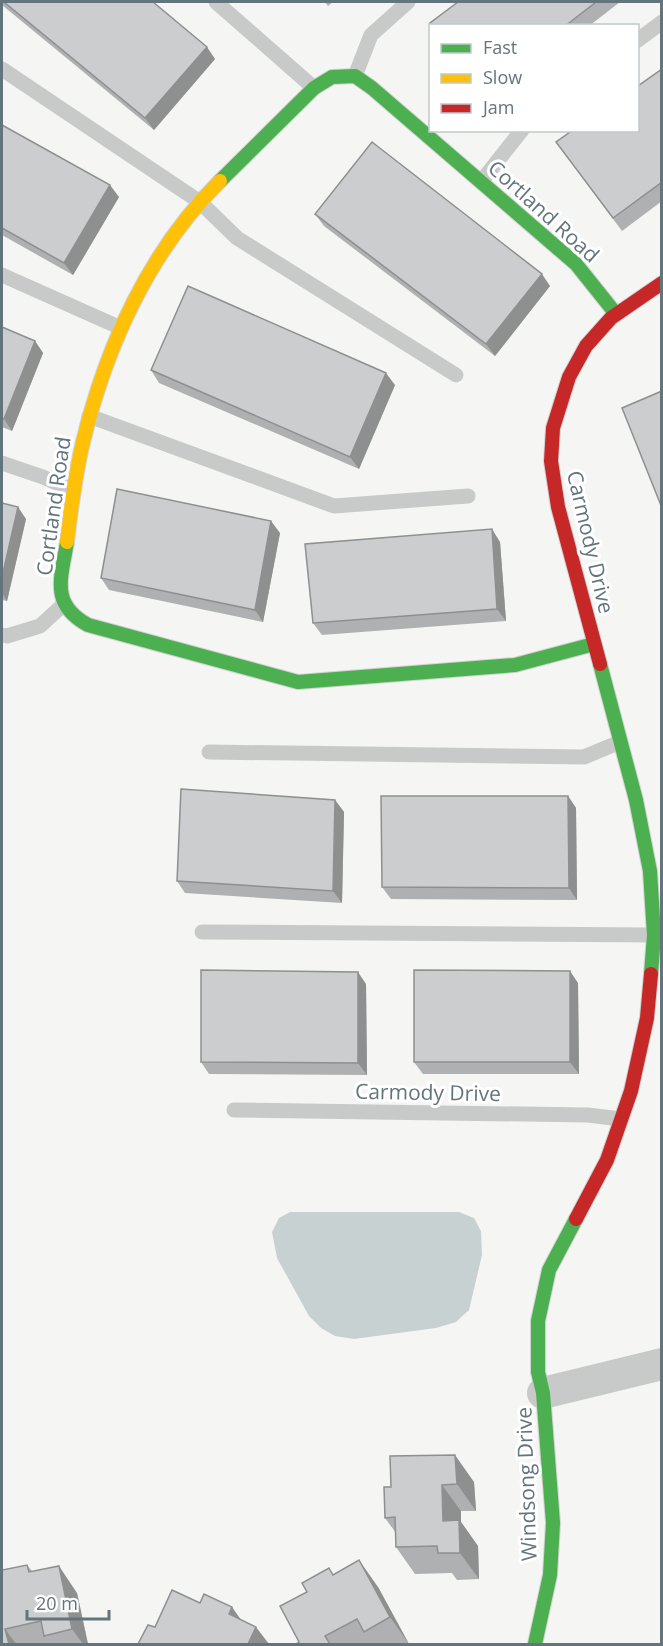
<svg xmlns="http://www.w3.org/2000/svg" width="663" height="1646" font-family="'Open Sans',sans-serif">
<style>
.water{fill:#c8d1d2}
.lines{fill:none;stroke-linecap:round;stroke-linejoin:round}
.fast-casing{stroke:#d1d2d2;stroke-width:16}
.slow-casing{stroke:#d1d2d2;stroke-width:16}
.jam-casing{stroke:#d1d2d2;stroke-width:16}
.lane{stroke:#c8caca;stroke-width:15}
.street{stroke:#c8caca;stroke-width:32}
.fast{stroke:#4caf50;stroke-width:14}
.slow{stroke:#ffc107;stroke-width:14}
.jam{stroke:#c62828;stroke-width:14}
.wall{fill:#afb0b1}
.shaded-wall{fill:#8e9090}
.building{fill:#cbcdce;stroke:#8e9090;stroke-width:1.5}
.labels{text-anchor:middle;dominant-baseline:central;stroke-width:6;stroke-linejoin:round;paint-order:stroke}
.street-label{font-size:21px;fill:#63757c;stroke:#fff}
</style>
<rect width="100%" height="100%" fill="#f5f5f4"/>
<path class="water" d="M290,1212h169l15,6 7,13 1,24 -13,55 -13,12 -20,6 -82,11 -19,-3 -14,-8 -12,-12 -32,-58 -5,-26 7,-14z"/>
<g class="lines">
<g class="fast-casing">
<g id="fast">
<path d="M220,181l94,-93 18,-11 23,-1 17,12 204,176 40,50"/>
<path d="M67,542c-6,37 -17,62 21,83l210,57 217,-17 79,-21"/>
<path d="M600,664l36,136 14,71 4,64 -3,39"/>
<path d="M535,1644l15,-69 3,-52 -10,-130 -5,-21v-51l11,-51 27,-51"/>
</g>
</g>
<g class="slow-casing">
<path id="slow" d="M67,542c4,-34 8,-67 16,-100 23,-95 66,-191 137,-261"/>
</g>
<g class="jam-casing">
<g id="jam">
<path d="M600,664l-42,-157 -7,-46 2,-33 16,-51 17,-31 25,-28 51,-35"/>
<path d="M576,1219l31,-59 24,-69 16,-73 4,-44"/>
</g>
</g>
<g class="lane">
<path d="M216,2l98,86"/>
<path d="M638,40l24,-18"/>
<path d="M2,69l198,133 37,36 219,137"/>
<path d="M355,76l16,-41 37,-33"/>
<path d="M481,182l41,-52"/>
<path d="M2,275l119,53"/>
<path d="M89,416l245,90 134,-10"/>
<path d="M2,463l41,14 29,13"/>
<path d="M2,635l5,1 33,-10 24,-22"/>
<path d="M209,752l375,5 36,-15"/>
<path d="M202,932l452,3"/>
<path d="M234,1110l354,5 33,4"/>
</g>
<path class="street" d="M543,1393l119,-29"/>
<use href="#fast" class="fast"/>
<use href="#slow" class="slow"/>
<use href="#jam" class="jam"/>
</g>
<g class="wall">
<path d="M2,2h151l62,57 -61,71 -152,-125z"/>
<path d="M325,2h8l-5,4z"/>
<path d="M458,2h162l-31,24h-157z"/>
<path d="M662,69v132l-40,30 -66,-89z"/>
<path d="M2,125l117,72 -46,78 -71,-40z"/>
<path d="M315,214l235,72 -55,70 -171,-130z"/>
<path d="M2,327l33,14 8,12 -31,78 -10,-4z"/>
<path d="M151,370l244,15 -36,84 -200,-86z"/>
<path d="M2,503l24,16 -19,82 -5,-1z"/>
<path d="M280,533l-17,89 -154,-32 -8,-12z"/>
<path d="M500,542l6,79 -184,14 -9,-12z"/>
<path d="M568,796l8,12 1,92 -186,-1 -9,-12z"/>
<path d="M335,800l9,12 -2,91 -157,-10 -8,-12z"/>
<path d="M578,983l1,91h-156l-9,-12z"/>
<path d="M366,984l1,91 -158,-1 -8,-12z"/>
<path d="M474,1482l2,29h-15v11l17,24 1,33 -22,1 -5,-7 -37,1 -19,-27v-14l-11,-15 -1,-31z"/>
<path d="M27,1565l5,6 45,22 11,51h-86v-74z"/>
<path d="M333,1574l45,13 31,57h-113l3,-2 8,-50z"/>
</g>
<g class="shaded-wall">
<path d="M207,47l8,12 -61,71 -9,-12z"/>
<path d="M110,185l9,12 -46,78 -9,-12z"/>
<path d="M542,274l8,12 -55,70 -9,-12z"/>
<path d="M35,341l8,12 -31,78 -8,-12z"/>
<path d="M386,373l9,12 -36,84 -9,-12z"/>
<path d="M18,507l8,12 -19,82 -5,-8v-16z"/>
<path d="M271,521l9,12 -17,89 -8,-12z"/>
<path d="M492,529l8,13 6,79 -9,-12z"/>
<path d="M568,796l8,12 1,92 -8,-12z"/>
<path d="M335,800l9,12 -2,91 -9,-12z"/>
<path d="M570,971l8,12 1,91 -9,-12z"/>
<path d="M358,972l8,12 1,91 -9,-12z"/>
<path d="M455,1455l19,27 2,29 -19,-27z"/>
<path d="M442,1485l19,26v11l17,24 1,33 -19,-26 -17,-32z"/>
<path d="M359,1560l19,27 31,57 -19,-27z"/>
<path d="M59,1566l18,27 11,51h-5l-11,-15z"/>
<path d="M232,1607l19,27 -22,-20z"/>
<path d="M256,1627l13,17h-21z"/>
<path d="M5,1629l11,15h-7z"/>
</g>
<g class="building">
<path d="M4,2h149l54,45 -62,71z"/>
<path d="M458,2h138l-31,24h-133l-2,-3z"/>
<path d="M662,69v113l-49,36 -57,-76 17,-12h65v-44z"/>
<path d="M2,125l108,60 -46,78 -62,-35z"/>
<path d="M372,142l170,132 -56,70 -171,-130z"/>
<path d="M188,286l198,87 -36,84 -199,-87z"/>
<path d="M2,327l33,14 -31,78 -2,-1z"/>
<path d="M662,391v117l-40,-100z"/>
<path d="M117,489l154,32 -16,89 -154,-32z"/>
<path d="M2,503l16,4 -16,70z"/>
<path d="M492,529l5,80 -184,14 -8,-79z"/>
<path d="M181,789l154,11 -2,91 -156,-10z"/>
<path d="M381,796h187l1,92 -187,-1z"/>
<path d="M201,970l157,2v91l-157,-1z"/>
<path d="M414,970l156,1v91h-156z"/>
<path d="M455,1455l2,29 -15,1 1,36 16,-1 1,33h-22l-1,-7 -41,1 -1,-30 -10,1 -1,-31h7l-1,-31z"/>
<path d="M359,1560l31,57 -26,15 -7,-13 -32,17 5,8h-34l3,-2 -19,-36 27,-14 -5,-9 27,-15 4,7z"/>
<path d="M27,1565l2,7 30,-6 13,63 -28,7 -3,-15 -36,8 4,15h-7v-74z"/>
<path d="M172,1590l28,13 4,-9 28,13 -3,7 27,13 -8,17h-110l10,-19 7,2z"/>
</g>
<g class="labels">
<g class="street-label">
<text transform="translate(544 211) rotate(42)">Cortland Road</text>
<text transform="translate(53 506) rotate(-82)">Cortland Road</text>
<text transform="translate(591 542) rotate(77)">Carmody Drive</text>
<text transform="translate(428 1092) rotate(1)">Carmody Drive</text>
<text transform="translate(526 1484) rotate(-92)">Windsong Drive</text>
</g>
</g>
<rect width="663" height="1646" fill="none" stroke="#63757c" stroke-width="6"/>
<rect x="429" y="24" width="210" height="108" fill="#ffffff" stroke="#c1c8cb" stroke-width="1.5"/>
<rect x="441" y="44" width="30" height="9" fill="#4caf50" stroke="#c1c8cb" stroke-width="1.5"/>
<text x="483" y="54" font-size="18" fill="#63757c">Fast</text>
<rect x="441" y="74" width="30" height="9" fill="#ffc107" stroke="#c1c8cb" stroke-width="1.5"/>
<text x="483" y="84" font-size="18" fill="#63757c">Slow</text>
<rect x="441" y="104" width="30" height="9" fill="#c62828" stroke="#c1c8cb" stroke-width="1.5"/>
<text x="483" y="114" font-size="18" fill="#63757c">Jam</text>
<path d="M27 1610v9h82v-9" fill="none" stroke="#63757c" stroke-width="3"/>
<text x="36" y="1610" font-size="18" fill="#63757c" stroke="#ffffff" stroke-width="4.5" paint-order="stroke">20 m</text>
</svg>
